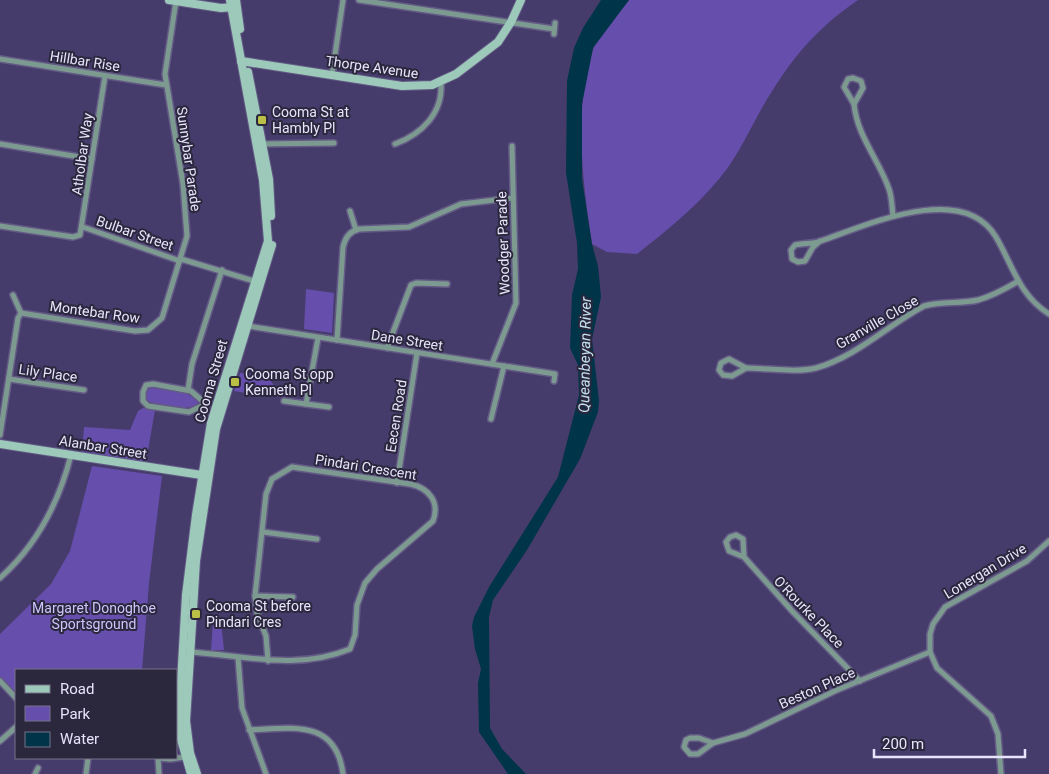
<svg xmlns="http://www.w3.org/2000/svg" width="1049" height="774" font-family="Roboto,sans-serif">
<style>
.green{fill:#664ead}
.water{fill:#003449}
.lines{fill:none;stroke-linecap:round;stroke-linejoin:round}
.street-casing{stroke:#635a85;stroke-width:8}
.secondary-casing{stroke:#635a85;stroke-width:10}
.street{stroke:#7d9a90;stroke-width:5}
.secondary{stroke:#9cc9ba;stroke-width:8}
.poi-dot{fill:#bac045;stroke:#2b273d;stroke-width:2}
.labels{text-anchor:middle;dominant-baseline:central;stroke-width:4;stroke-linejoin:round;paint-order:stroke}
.street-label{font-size:14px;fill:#e7e4fb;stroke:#2b273d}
.poi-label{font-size:14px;fill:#e7e4fb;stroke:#2b273d;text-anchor:start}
.park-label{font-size:14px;fill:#cec5fb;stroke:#2b273d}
.water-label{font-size:15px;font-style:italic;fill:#c3e0f0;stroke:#2b273d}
</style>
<rect width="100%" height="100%" fill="#463c6b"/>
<g class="green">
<path d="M629,0h229c-47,32 -74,68 -101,117 -12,22 -22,43 -38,62 -23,28 -54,53 -82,75l-30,-2 -15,-8c-9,-59 -19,-136 1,-194 4,-13 27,-38 36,-50z"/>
<path d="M306,289l28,4 -2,40 -28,-4z"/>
<path d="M240,373c27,2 26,0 41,22l-3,2 -16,-12 -5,10 -23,-4z"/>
<path d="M151,387l34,5 14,10c-9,11 -48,7 -54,-5l1,-5z"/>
<path d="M143,408l12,2 -9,52 -64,-10 2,-25 46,3 8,-19z"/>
<path d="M92,466l70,10 -13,107 -7,87h-126v28l-16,-18v-46l51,-50 19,-33z"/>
<path d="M221,622l3,28h-13l2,-27z"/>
</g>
<path class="water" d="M601,0h28l-36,48 -11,56v75l10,65 6,22 3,31 -9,42 7,62 -1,11 -18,47 -53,91 -34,50 -4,17 1,111 12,21 24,25h-18l-29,-42 -1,-49 3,-14 -6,-20 -3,-23 2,-9 15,-30 69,-110 21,-82 -1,-30 -8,-17 2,-53 6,-26 -1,-26 -11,-70 1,-92 7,-33 9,-20z"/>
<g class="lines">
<g class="street-casing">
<g id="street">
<path d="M359,0l195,29"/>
<path d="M554,34l1,-11"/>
<path d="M0,59l166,26"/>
<path d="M332,75l11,-75"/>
<path d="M853,78l8,3 2,7 -9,16 -10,-17 4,-8z"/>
<path d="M854,104c3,32 25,56 35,85 3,9 3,18 4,27"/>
<path d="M0,144l92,15"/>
<path d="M259,144l75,-1"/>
<path d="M395,144c27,-10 48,-31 46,-61"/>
<path d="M350,211l6,19"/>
<path d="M0,226l73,11 7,-2 25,-159"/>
<path d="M83,227l97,34"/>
<path d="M820,241l-7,6 -8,14 -7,1 -6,-3 -1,-9 4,-5c9,-2 18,-1 26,-4 46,-16 142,-60 175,-4 17,29 23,58 53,77"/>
<path d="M181,259l76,23"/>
<path d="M21,313l114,18 13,-1 14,-12 25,-82 -4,-52 -18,-110 11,-73"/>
<path d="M248,326l307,48 -1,7"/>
<path d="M318,338l-12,66 23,3"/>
<path d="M337,340l6,-93c2,-9 7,-16 16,-18l50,-2 52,-23 52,-6"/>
<path d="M387,348l24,-63 5,-2 31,1"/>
<path d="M729,359l17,9 -14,8 -9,-1 -4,-5 2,-7z"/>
<path d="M492,364l24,-61 -4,-157"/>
<path d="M746,368c22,0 49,5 70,0 40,-11 72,-43 108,-62 18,-5 36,-2 54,-6 15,-4 27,-11 39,-18"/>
<path d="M9,379l75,11"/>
<path d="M153,384l38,7 15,13 -17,8 -41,-6 -5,-5v-9l3,-7z"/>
<path d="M188,390l4,-26 30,-94"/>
<path d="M284,401l22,3"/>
<path d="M491,419l13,-53"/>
<path d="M0,435l18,-117 3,-5 -8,-18"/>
<path d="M397,483l20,-130"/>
<path d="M263,532l54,7"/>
<path d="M744,557l-1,-18 -7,-4 -6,2 -4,5 3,9 15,6 49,55 67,69"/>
<path d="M0,578c37,-33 59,-76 71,-123"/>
<path d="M255,596l38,1"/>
<path d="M189,652c54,3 108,19 161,-3l5,-14 2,-30 8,-22 12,-14 56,-48c7,-19 -4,-33 -23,-37l-118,-17 -20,12 -6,15 -11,102 2,17 9,23 2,25"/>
<path d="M238,657l4,51 24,66"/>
<path d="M0,681l16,17"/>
<path d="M249,730c44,-2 87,-11 94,44"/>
<path d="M690,738h9l14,5 -15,11h-8l-6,-7 2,-7z"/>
<path d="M0,741l16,-14"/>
<path d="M713,743l32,-9 92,-44 93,-38"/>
<path d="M158,758l1,16"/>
<path d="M160,758l10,1 15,-2"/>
<path d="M35,774l3,-6"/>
<path d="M86,774l2,-16"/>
<path d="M1001,774l-3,-40 -7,-18 -54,-48 -7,-16v-18l3,-10 12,-17 82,-46 22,-20"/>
</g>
</g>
<g class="secondary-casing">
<g id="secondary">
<path d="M169,0l52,8 14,-1"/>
<path d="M236,0l4,29"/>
<path d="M241,61l161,25 30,-1 24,-11 42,-32 13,-20 10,-22"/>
<path d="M248,72l21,107 2,37"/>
<path d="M0,444l208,32"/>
<path d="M191,774l-11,-38 1,-54 5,-87 10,-80 15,-92 57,-182 -5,-61 -33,-180"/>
<path d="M197,774l-7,-21 -4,-32 10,-160 20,-132 56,-184"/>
</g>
</g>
<use href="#street" class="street"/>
<use href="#secondary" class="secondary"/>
</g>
<g class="poi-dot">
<rect x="257" y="115" width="10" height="10" rx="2.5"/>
<rect x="230" y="377" width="10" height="10" rx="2.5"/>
<rect x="191" y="609" width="10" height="10" rx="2.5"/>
</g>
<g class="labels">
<g class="street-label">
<text transform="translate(85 61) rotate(9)">Hillbar Rise</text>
<text transform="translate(372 67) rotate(8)">Thorpe Avenue</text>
<text transform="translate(82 154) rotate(-82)">Atholbar Way</text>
<text transform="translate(189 159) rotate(82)">Sunnybar Parade</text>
<text transform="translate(135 233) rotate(19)">Bulbar Street</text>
<text transform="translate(503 243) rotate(-92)">Woodger Parade</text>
<text transform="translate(95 312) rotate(8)">Montebar Row</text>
<text transform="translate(877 322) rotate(-30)">Granville Close</text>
<text transform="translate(407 340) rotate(9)">Dane Street</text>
<text transform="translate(48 373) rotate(8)">Lily Place</text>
<text transform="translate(211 381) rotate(-74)">Cooma Street</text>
<text transform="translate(396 416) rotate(-81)">Eecen Road</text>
<text transform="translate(103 447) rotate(9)">Alanbar Street</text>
<text transform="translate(366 467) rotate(9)">Pindari Crescent</text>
<text transform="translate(985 571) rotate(-31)">Lonergan Drive</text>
<text transform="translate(809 612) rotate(46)">O'Rourke Place</text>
<text transform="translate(817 688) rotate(-24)">Beston Place</text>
</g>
<g class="poi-label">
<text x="272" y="112">Cooma St at<tspan x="272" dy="16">Hambly Pl</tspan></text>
<text x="245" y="374">Cooma St opp<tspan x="245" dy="16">Kenneth Pl</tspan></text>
<text x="206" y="606">Cooma St before<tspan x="206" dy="16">Pindari Cres</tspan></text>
</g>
<g class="park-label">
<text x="94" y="608">Margaret Donoghoe<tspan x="94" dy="16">Sportsground</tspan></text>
</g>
<g class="water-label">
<text transform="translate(585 355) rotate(-89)">Queanbeyan River</text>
</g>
</g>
<rect x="15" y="669" width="162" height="90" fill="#2b273d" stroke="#767389"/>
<rect x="25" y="685" width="25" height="8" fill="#9cc9ba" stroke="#767389"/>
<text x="60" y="694" font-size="15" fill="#e7e4fb">Road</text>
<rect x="25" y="706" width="25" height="15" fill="#664ead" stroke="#767389"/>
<text x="60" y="719" font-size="15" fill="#e7e4fb">Park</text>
<rect x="25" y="732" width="25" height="15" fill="#003449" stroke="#767389"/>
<text x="60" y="744" font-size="15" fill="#e7e4fb">Water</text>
<path d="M874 749v8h151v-8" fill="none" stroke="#e7e4fb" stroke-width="2.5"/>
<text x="882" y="749" font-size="15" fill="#e7e4fb" stroke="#2b273d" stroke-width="4" paint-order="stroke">200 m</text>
</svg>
